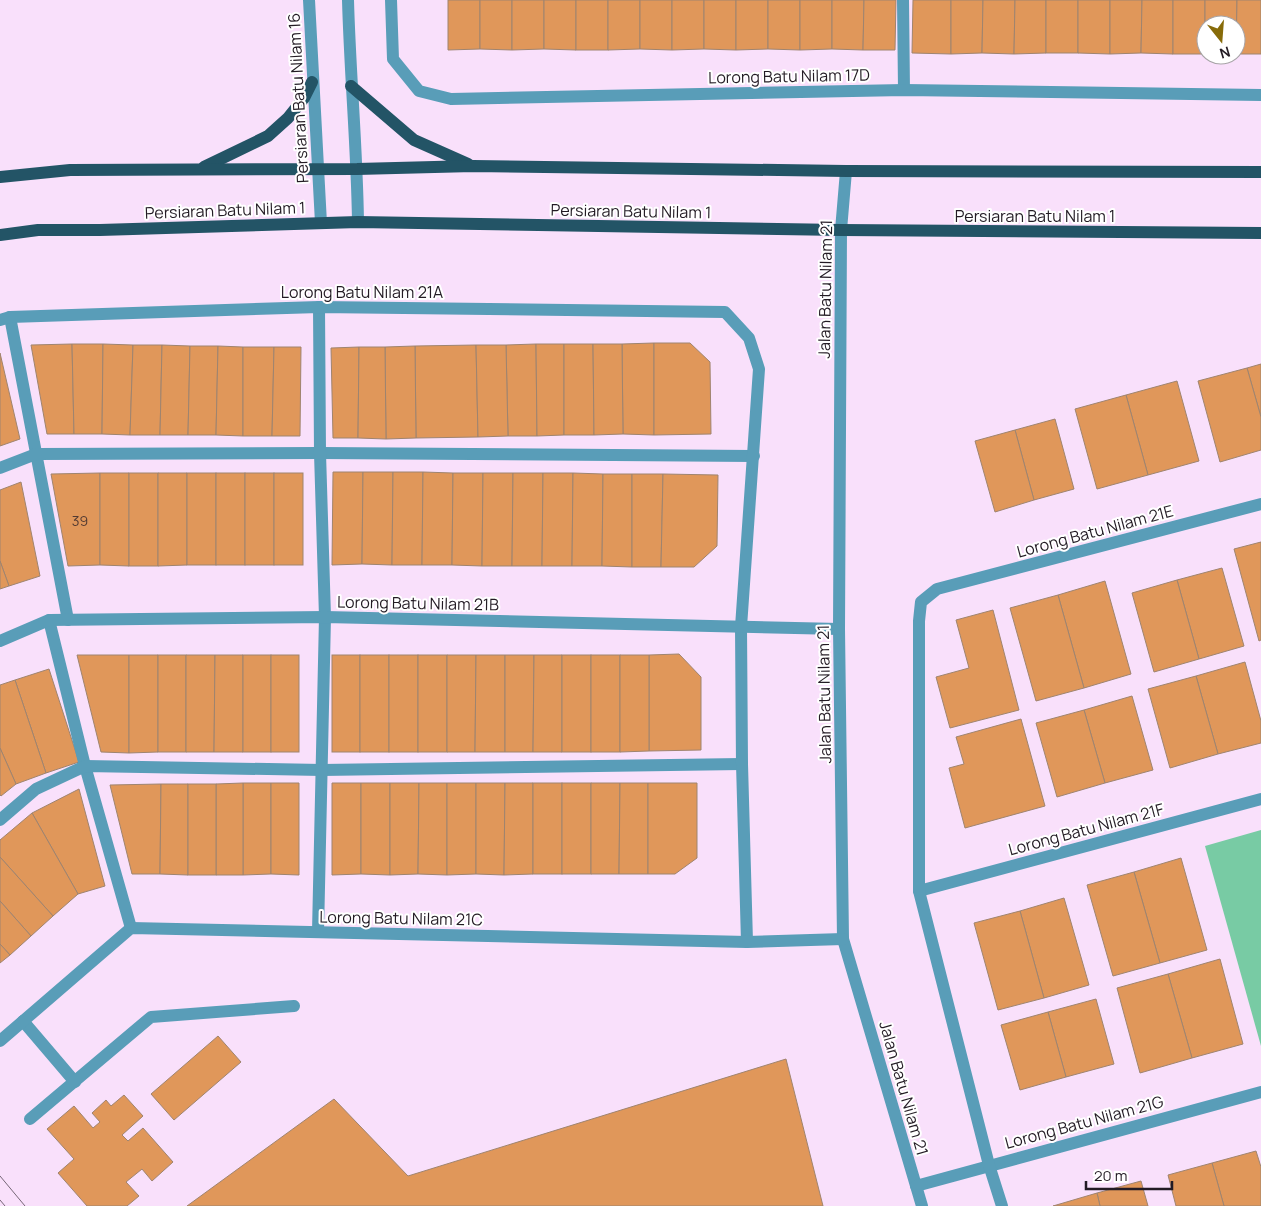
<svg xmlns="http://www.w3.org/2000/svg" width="1261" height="1206" font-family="Manrope,sans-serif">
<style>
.green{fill:#78cba4}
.building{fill:#e0975a;stroke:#9f846f}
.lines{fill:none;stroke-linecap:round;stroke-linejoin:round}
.service{stroke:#599db8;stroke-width:12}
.minor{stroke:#599db8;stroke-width:12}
.tertiary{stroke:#599db8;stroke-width:12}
.primary{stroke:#235466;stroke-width:12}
.tram{stroke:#756676;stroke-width:1}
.labels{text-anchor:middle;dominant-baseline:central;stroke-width:4;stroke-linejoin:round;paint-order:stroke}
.number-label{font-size:14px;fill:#523a32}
.street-label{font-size:16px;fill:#231b24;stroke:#fff}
</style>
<rect width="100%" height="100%" fill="#f9e0fb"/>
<path class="green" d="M1261,830v216l-56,-200z"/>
<g class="building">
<path d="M448,0h32v49l-32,1z"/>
<path d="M480,0h32v50l-32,-1z"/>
<path d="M512,0h32v49l-32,1z"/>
<path d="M544,0h32v50l-32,-1z"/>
<rect x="576" y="0" width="32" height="50"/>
<path d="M608,0h32v49l-32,1z"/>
<path d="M640,0h32v50l-32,-1z"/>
<path d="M672,0h32v49l-32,1z"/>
<path d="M704,0h32v50l-32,-1z"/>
<path d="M736,0h32v49l-32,1z"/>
<path d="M768,0h32v50l-32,-1z"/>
<path d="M800,0h32v49l-32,1z"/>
<path d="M832,0h32l-1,50 -31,-1z"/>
<path d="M864,0h32l-1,50h-32z"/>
<path d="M913,0h38v54l-39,-1z"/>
<path d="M951,0h32l-1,53 -31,1z"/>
<path d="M983,0h32l-1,54 -32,-1z"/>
<path d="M1015,0h31v53l-32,1z"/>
<rect x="1046" y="0" width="32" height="53"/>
<path d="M1078,0h32v54l-32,-1z"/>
<path d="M1110,0h32l-1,53 -31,1z"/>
<path d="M1142,0h31v54l-32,-1z"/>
<rect x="1173" y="0" width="32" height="54"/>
<path d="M1205,0h32l-1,54v-29h-30v29h-1z"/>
<path d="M1237,0h24v54h-25z"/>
<path d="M654,343v92l-31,-1 -1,-90z"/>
<path d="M654,343h36l20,19 1,72 -57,1z"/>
<path d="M72,344l2,90h-27l-16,-89z"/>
<path d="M72,344h31l-1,90h-28z"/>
<path d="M103,344l30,1 -3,90 -28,-1z"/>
<path d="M536,344l1,92h-29l-2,-91z"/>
<path d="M536,344h28v91l-27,1z"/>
<path d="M564,344h29l1,91h-30z"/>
<path d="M593,344h29l1,90 -29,1z"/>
<path d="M133,345h29l-2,90h-30z"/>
<path d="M162,345l28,1 -2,89h-28z"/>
<path d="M476,345l2,92 -62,1 -1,-92z"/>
<path d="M476,345h30l2,91 -30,1z"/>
<path d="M190,346h28l-2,89h-28z"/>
<path d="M218,346l25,1v89l-27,-1z"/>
<path d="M415,346l1,92 -30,1 -1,-92z"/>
<path d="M243,347h31l-2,89h-29z"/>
<path d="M274,347h27l-1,89h-28z"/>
<path d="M359,347l-1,91h-25l-2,-90z"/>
<path d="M359,347h26l1,92 -28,-1z"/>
<path d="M0,353l20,86 -20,7z"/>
<path d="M1261,364v53l-14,-49z"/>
<path d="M1247,368l14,49v33l-41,12 -22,-81z"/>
<path d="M1177,381l22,80 -51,14 -22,-80z"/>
<path d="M1126,395l22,80 -51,14 -22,-80z"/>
<path d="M1055,419l19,70 -40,11 -19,-70z"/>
<path d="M1015,430l19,70 -39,12 -20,-71z"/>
<path d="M333,472h30l-1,92 -30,1z"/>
<path d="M363,472h30l-1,93 -30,-1z"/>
<path d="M393,472h30l-1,93h-30z"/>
<path d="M423,472l30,1 -1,92h-30z"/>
<path d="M100,473v92l-32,1 -17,-92z"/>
<path d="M100,473h29v93l-29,-1z"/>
<rect x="129" y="473" width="29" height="93"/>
<path d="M158,473h29v92l-29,1z"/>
<rect x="187" y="473" width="29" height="92"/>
<rect x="216" y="473" width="29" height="92"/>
<rect x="245" y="473" width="29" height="92"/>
<rect x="274" y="473" width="29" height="92"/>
<path d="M453,473h30l-1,93 -30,-1z"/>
<path d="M483,473h30l-1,93h-30z"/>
<path d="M513,473h30l-1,93h-30z"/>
<path d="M543,473h30l-1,93h-30z"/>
<path d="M573,473l30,1 -1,92h-30z"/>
<path d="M603,474h29v93l-30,-1z"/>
<path d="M632,474h31l-2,93h-29z"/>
<path d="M663,474l55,1 -1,71 -23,21h-33z"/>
<path d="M21,482l19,94 -31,10 -9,-25v-71z"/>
<path d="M1261,542v98l-2,1 -25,-92z"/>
<path d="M0,561l9,25 -9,3z"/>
<path d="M1222,568l22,78 -45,13 -22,-79z"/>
<path d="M1177,580l22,79 -45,13 -22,-79z"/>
<path d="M1105,581l26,93 -47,14 -26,-93z"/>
<path d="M1058,595l26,93 -48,13 -26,-93z"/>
<path d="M993,610l26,100 -69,18 -14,-51 33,-9 -13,-48z"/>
<path d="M679,654l22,23v73l-52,1v-96z"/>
<path d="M77,655h52v98l-28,-1z"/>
<path d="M129,655h29v97l-29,1z"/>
<rect x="158" y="655" width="28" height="97"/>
<path d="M186,655h29l-1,97h-28z"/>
<path d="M215,655h28v97h-29z"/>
<rect x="243" y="655" width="28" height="97"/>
<rect x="271" y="655" width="28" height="97"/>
<rect x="332" y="655" width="28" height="97"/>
<rect x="360" y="655" width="29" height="97"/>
<rect x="389" y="655" width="29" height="97"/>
<rect x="418" y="655" width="29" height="97"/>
<path d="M447,655h29l-1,97h-28z"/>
<path d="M476,655h29v97h-30z"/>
<path d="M505,655h29l-1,97h-28z"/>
<path d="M534,655h28v97h-29z"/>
<rect x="562" y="655" width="29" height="97"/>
<rect x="591" y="655" width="29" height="97"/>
<path d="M620,655h29v96l-29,1z"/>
<path d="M1245,662l16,59v22l-43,11 -22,-78z"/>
<path d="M49,669l30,93 -33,11 -31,-93z"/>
<path d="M1196,676l22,78 -48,14 -22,-79z"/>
<path d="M15,680l31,93 -30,11 -16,-36v-63z"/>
<path d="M1132,696l21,74 -48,13 -21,-73z"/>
<path d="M1084,710l21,73 -48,14 -21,-74z"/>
<path d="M1021,719l24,87 -80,22 -16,-60 15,-4 -8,-27z"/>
<path d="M0,748l16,36 -15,12 -1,-1z"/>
<path d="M243,783h28v91l-28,1z"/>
<path d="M243,783v92h-27v-91z"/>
<path d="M271,783h28v92l-28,-1z"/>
<path d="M332,783h29v91l-29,1z"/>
<path d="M361,783h29v92l-29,-1z"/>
<path d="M390,783h29l-1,91 -28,1z"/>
<path d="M419,783h28v92l-29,-1z"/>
<path d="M447,783h29v91l-29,1z"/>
<path d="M476,783h29l-1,92 -28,-1z"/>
<path d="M505,783h28v91l-29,1z"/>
<rect x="533" y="783" width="29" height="91"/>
<rect x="562" y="783" width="29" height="91"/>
<path d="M591,783h29l-1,91h-28z"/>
<path d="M620,783h28v91h-29z"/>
<path d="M648,783h49v75l-22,16h-27z"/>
<path d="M161,784l-1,90h-28l-22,-89z"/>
<path d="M161,784h27v91l-28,-1z"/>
<rect x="188" y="784" width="28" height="91"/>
<path d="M79,789l26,97 -27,8 -46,-81z"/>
<path d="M32,813l46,81 -25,22 -53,-59v-17z"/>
<path d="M0,857l53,59 -22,20 -31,-35z"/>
<path d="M1181,858l26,92 -47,13 -26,-91z"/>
<path d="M1134,872l26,91 -47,13 -26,-91z"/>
<path d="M1064,898l25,87 -45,13 -24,-87z"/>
<path d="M0,901l31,35 -21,19 -10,-11z"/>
<path d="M1020,911l24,87 -46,12 -24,-87z"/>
<path d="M0,944l10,11 -10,8z"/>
<path d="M1220,959l23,85 -51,14 -24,-84z"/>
<path d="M1168,974l24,84 -52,15 -23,-85z"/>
<path d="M1096,999l18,65 -48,13 -18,-65z"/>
<path d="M1048,1012l18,65 -46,13 -19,-65z"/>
<path d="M218,1036l23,26 -67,58 -23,-26z"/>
<path d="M786,1059l37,147h-636l147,-107 74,77z"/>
<path d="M124,1095l19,21 -21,19 6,6 15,-13 30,34 -21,19 -10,-12 -16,13 13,14 -12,10h-40l-29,-33 16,-14 -27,-30 27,-23 19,22 7,-6 -8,-9 14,-13 5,6z"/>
<path d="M1256,1151l5,16v39h-37l-12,-43z"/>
<path d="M1212,1163l12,43h-48l-8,-31z"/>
<path d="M1141,1181l7,25h-48l-3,-13z"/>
<path d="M1097,1193l3,13h-47z"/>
</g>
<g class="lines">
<g class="service">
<path d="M903,0l1,90"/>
<path d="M10,317l58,303"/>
<path d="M0,468l36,-14 284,-1 434,3"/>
<path d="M49,620l36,146 46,162"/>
<path d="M0,820l36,-31 49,-23 237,4 420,-6"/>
<path d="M318,932l7,-315 -5,-164 -1,-146"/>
<path d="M23,1021l52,61"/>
<path d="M30,1119l121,-102 143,-11"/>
</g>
<g class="minor">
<path d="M391,0l2,59 26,32 32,8 453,-9 357,5"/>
<path d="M846,171l-5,59 -2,399 4,310 79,267"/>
<path d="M0,320l10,-3 309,-10 406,5 24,26 10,31 -18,258 1,137 5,178"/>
<path d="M0,641l49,-21 276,-3 514,12"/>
<path d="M919,891l342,-92"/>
<path d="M0,1041l131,-113 616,14 96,-3"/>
<path d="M916,1186l345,-94"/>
<path d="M1002,1206l-13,-41 -70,-274v-270l2,-19 16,-13 324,-85"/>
</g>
<g class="tertiary">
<path d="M309,0l12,223"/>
<path d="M348,0c2,74 9,148 10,222"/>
</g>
<g class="primary">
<path d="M351,86l63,54 54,24"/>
<path d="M204,167l64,-31 20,-18 16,-20 8,-16"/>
<path d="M0,177l70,-7 287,-1 116,-3 373,5 415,1"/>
<path d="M0,235l38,-5h62l258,-8 483,8 420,3"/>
</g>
<g class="tram">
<path d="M0,1176l25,30"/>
<path d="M0,1200l5,6"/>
</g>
</g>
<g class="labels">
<g class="number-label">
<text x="80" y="520">39</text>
</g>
<g class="street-label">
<text transform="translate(789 76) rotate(-1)">Lorong Batu Nilam 17D</text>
<text transform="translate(298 98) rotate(-93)">Persiaran Batu Nilam 16</text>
<text transform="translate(225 210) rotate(-2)">Persiaran Batu Nilam 1</text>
<text transform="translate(631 211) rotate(1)">Persiaran Batu Nilam 1</text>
<text x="1035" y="216">Persiaran Batu Nilam 1</text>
<text transform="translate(825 289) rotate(-89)">Jalan Batu Nilam 21</text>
<text x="362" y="292">Lorong Batu Nilam 21A</text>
<text transform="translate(1095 531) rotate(-15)">Lorong Batu Nilam 21E</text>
<text transform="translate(418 603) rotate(1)">Lorong Batu Nilam 21B</text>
<text transform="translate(824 694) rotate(-91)">Jalan Batu Nilam 21</text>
<text transform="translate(1086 829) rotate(-15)">Lorong Batu Nilam 21F</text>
<text transform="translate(401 918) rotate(1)">Lorong Batu Nilam 21C</text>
<text transform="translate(904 1088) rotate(74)">Jalan Batu Nilam 21</text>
<text transform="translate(1084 1122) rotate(-15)">Lorong Batu Nilam 21G</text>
</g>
</g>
<g transform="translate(1221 40) rotate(163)"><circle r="24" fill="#ffffff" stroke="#a7a4a7"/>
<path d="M0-4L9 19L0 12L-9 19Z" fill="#876b09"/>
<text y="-8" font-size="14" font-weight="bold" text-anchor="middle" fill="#231b24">N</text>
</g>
<path d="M1086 1181v8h86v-8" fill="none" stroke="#231b24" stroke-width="2.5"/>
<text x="1094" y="1181" font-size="15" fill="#231b24" stroke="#ffffff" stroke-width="4" paint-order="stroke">20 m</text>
</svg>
